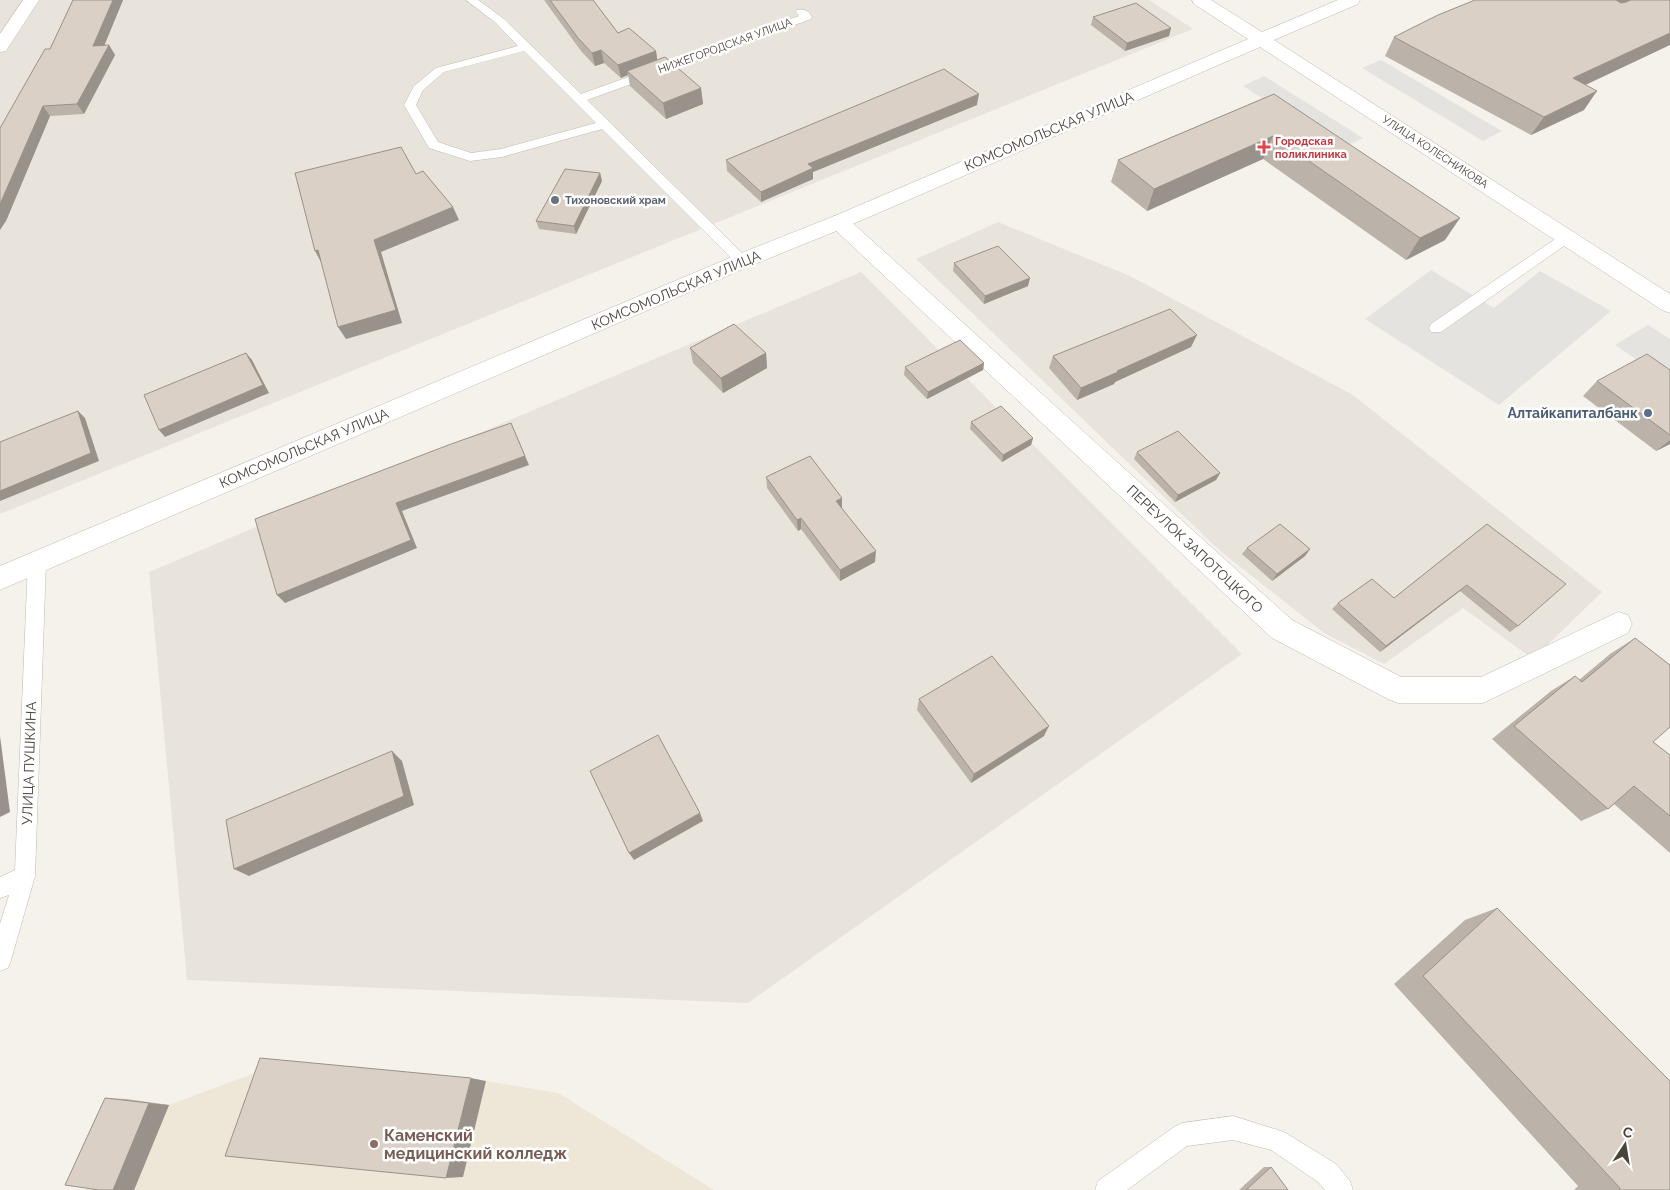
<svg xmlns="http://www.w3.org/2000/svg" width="1670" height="1190" font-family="Raleway,sans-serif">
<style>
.residential{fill:#e9e4db}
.education{fill:#eee6d7}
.parking{fill:#e5e3e0}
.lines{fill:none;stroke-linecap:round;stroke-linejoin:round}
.service-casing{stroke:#c1b9af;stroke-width:1}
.minor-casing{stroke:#c1b9af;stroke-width:1}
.tertiary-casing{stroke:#c1b9af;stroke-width:1}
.service{fill:#fff;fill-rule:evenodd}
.minor{fill:#fff;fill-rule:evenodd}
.tertiary{fill:#fff;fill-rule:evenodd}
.wall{fill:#bbb3a9}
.shaded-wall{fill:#99928a}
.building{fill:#dad0c5;stroke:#99928a}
.health-dot{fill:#e0444e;stroke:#fff;stroke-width:2}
.worship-dot{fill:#6b7280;stroke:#fff;stroke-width:2}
.service-dot{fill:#5c6f8a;stroke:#fff;stroke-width:2}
.education-dot{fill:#8d6e63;stroke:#fff;stroke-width:2}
.labels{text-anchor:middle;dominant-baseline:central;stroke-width:5;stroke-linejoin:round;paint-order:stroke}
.far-street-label{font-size:11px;fill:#4a433a;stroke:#fff}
.far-health-label{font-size:11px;font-weight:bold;fill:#be3a42;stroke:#fff;text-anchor:start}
.far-worship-label{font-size:11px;font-weight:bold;fill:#5b616d;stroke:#fff;text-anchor:start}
.street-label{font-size:14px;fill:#4a433a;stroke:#fff}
.service-label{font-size:14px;font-weight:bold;fill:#4e5e75;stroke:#fff;text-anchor:end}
.near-education-label{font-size:16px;font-weight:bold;fill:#785e54;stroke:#fff;text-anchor:start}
</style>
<rect width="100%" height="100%" fill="#f5f2ec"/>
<g class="residential">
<path d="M0,0h1149l44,29 -1193,485z"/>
<path d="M998,222l132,54 223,119 249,197 -69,67 -70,-51 -79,56 -60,-31 -105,-83 -303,-291z"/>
<path d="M861,272l381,382 -494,349 -561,-23 -38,-408z"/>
</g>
<path class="education" d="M284,1062l202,19 72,12 156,97h-628l40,-91 43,6z"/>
<g class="parking">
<path d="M1381,60l121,71 -19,10 -121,-73z"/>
<path d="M1264,76l99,62 -22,10 -98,-62z"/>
<path d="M1431,270l63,38 46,-37 71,40 -112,94 -134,-86z"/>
<path d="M1648,325l22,14v43l-55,-37z"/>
</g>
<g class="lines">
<g class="service-casing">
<g id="service">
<path d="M466,0h12l26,19 77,75 218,-78 -3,-4 1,-2c7,-2 12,1 15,7l-1,2 -224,81 160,158 2,3 -2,3h-10l-135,-135 -100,28 -32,4 -41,-13 -25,-43 10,-19 22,-18 82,-22 -22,-23zM524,51l72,72 -95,26 -30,4 -33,-11 -22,-37 7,-15 21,-18z"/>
<path d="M1566,234l5,1 2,3 -2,3 -130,91h-10l-2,-4 2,-4 130,-89z"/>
<path d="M37,555l6,2 3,5 -11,314 -24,84 -3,8 -8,3v-47l9,-29 -9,3v-21l15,-7 13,-308 3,-5z"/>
<path d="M1233,1116l51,16 52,32 14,17 3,9h-28l-7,-8 -47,-32 -38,-10 -46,6 -60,44h-32l3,-9 76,-54 8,-4z"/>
</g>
</g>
<g class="minor-casing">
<g id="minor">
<path d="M23,0h16l-33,51 -6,1v-18z"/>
<path d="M839,215l7,2 446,403 109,57h80l137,-65 10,3 4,9 -4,9 -145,70h-85l-10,-4 -116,-61 -440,-411 -3,-5 3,-5z"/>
</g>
</g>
<g class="tertiary-casing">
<path id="tertiary" d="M1192,0h19l51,32 76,-32h22l-2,4 -84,36 396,254v19l-8,-3 -402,-263 -414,180 -96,39 -750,324v-24l734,-310 98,-39 416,-178 -54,-35z"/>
</g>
<use href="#service" class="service"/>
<use href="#minor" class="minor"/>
<use href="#tertiary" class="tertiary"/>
</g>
<g class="wall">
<path d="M73,0h50l-19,45h5l6,10 -31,59 -34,2 -44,105 44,-172z"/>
<path d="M544,0h49l25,33 38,18 1,9 44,28 2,16 -37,15 -36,-33 -2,-11 -7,3 -17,-15 -9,3 -14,-15z"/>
<path d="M1093,17l78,11 -2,8 -44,15 -34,-26z"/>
<path d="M1394,37l191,48 -1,25 -53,25 -146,-79z"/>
<path d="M1274,94l171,146 -39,20 -143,-101 -116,52 -36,-29 7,-22z"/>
<path d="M977,105l-164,67v7l-52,23 -34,-31 -1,-11z"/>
<path d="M600,173l2,8 -26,53 -37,-5 -3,-8z"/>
<path d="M954,263l74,23 -44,18 -31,-33z"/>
<path d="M1191,347l-76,35 -1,2 -37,16 -28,-32 4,-12z"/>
<path d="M690,348l76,5 1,15 -44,25 -30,-30z"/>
<path d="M984,363l-1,7 -56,29 -23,-24 1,-8z"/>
<path d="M1670,370v74l-14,7 -73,-55 14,-15z"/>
<path d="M971,422l62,16 -2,7 -29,17 -32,-33z"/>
<path d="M1137,452l83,21 -4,7 -41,22 -41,-43z"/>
<path d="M766,477l76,31 33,54 -35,19 -39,-52 -3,2 -31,-43z"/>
<path d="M1487,524l31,102 -8,6 -50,-41 -80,61 -48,-43 6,-6 56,-5z"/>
<path d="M1247,548l63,1 -5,7 -33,25 -30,-27z"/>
<path d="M1635,638l18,104 17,13v98l-56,-49 -6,5 -27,12 -89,-82 59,-48 24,-15 4,4 31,-26z"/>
<path d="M919,699l125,37 -73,47 -54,-73z"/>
<path d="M1497,908l173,282h-96l4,-4 -184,-202 71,-64z"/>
<path d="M105,1098l21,1 43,6 -35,85z"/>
<path d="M1264,1167h7l17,23h-49z"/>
</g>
<g class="shaded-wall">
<path d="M113,0h10l-23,56 -7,-10z"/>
<path d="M1614,0h18l-30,18z"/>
<path d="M1171,28l-2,8 -44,15 2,-8z"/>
<path d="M1670,33v12l-110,52 13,-19z"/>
<path d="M109,45l6,10 -31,59 -7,-10z"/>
<path d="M601,50l3,13 -9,3 -3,-13z"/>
<path d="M656,51l2,14 -31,6 1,4 -7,3 -3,-13z"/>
<path d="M701,88l2,16 -37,15 -3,-16z"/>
<path d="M1597,91l-13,19 -53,25 13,-18z"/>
<path d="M979,94l-2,11 -164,67v7l-52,23v-10l47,-28z"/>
<path d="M43,106l7,10 -44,105 -6,9v-26z"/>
<path d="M1273,136l-10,23 -116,52 7,-22z"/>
<path d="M600,173l2,8 -26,53 -2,-8z"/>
<path d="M453,207l6,13 -78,32 21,71 -56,16 -8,-12 36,-87z"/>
<path d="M1460,218l-15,22 -39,20 14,-22z"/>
<path d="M318,250l4,14 -7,-13z"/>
<path d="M1030,278l-2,8 -44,18 1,-8z"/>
<path d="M1197,335l-6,12 -76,35 -1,2 -37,16 4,-12 36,-17z"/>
<path d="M246,353l6,7 17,33 -104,44 -6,-7z"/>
<path d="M766,353l1,15 -44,25 -2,-15z"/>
<path d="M984,363l-1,7 -56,29 1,-7z"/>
<path d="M78,411l7,7 14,43 -99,40v-10z"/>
<path d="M511,423l18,42 -127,46 15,37 -132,55 -8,-8 119,-92z"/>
<path d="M1033,438l-2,7 -29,17 1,-7z"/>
<path d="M1670,440v4l-14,7z"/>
<path d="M1220,473l-4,7 -41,22 3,-7z"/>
<path d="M842,498v11l-6,-8z"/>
<path d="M801,518v11l-3,2 -1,-11z"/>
<path d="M1310,549l-5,7 -33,25 5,-7z"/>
<path d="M876,551l-1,11 -35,19v-11z"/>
<path d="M1467,585l-7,6 -80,61 6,-6z"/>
<path d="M1049,726l-5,10 -73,47 3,-9z"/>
<path d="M0,736l10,76 -10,5z"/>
<path d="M392,751l10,10 12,44 -165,71 -15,-7z"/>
<path d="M700,813l3,8 -69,39 -5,-7z"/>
<path d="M471,1078l15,3 -23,96 -17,1z"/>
<path d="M149,1103l20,2 -35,85h-21z"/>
</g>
<g class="building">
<path d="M73,0h40l-20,46 16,-1 -32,59 -34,2 -43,98v-76l45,-79h5z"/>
<path d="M550,0h43l25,33 11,-5 27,23 -38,14 -17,-15 -9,3 -14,-15z"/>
<path d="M1475,0h141l5,3 5,-1 5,-2h39v33l-97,45 24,13 -53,26 -150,-80 44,-22z"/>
<path d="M1136,3l35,25 -44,15 -34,-26z"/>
<path d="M665,57l36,31 -38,15 -36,-32z"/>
<path d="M944,69l35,25 -171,70 5,4 -52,24 -35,-32z"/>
<path d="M1274,94l186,124 -40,20 -147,-102 -119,53 -36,-29z"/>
<path d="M401,147l15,27 7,-3 30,36 -79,33 22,70 -58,17 -20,-77 -3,1 -20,-78z"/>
<path d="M565,169l35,4 -26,53 -38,-5z"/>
<path d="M998,246l32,32 -45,18 -31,-33z"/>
<path d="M1170,309l27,26 -80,36 1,1 -37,16 -28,-32z"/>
<path d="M734,324l32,29 -45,25 -31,-30z"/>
<path d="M960,340l24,23 -56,29 -23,-25z"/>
<path d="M246,353l17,32 -104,45 -15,-35z"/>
<path d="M1647,354l23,16v65l-73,-54z"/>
<path d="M1001,406l32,32 -30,17 -32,-33z"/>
<path d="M78,411l13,42 -91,38v-49z"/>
<path d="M511,423l14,33 -129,47 15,37 -134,55 -22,-76 196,-75z"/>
<path d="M1178,431l42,42 -42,22 -41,-43z"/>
<path d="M810,456l32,42 -6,3 40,50 -36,19 -39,-52 -4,2 -31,-43z"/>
<path d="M1280,524l30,25 -33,25 -30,-26z"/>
<path d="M1487,524l79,60 -48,42 -51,-41 -81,61 -48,-43 34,-24 22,19z"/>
<path d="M1635,638l35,27v62l-17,15 17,13v61l-36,-30 -26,23 -94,-83 61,-50 7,6z"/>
<path d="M992,656l57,70 -75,48 -55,-75z"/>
<path d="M658,735l42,78 -71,40 -39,-82z"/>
<path d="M392,751l12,45 -170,73 -8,-49z"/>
<path d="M1497,908l173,173v109h-51l1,-2 -197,-212z"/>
<path d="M260,1058l211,20 -25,100 -221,-22z"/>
<path d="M105,1098l44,5 -36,87h-14l-34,-5z"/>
<path d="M1271,1167l17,23h-42z"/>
</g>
<path class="health-dot" d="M1261.5 139.5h5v5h5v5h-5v5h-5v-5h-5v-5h5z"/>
<circle class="worship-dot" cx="555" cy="200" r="5"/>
<circle class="service-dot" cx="1648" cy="413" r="5"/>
<circle class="education-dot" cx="374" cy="1144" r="5"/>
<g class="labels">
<g class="far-street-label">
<text transform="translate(725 46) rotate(-20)">НИЖЕГОРОДСКАЯ УЛИЦА</text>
<text transform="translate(1435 152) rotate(33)">УЛИЦА КОЛЕСНИКОВА</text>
</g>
<g class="far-health-label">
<text x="1275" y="141">Городская<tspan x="1275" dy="13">поликлиника</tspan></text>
</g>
<g class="far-worship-label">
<text x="565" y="200">Тихоновский храм</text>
</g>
<g class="street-label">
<text transform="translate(1049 131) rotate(-23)">КОМСОМОЛЬСКАЯ УЛИЦА</text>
<text transform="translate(676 290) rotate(-23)">КОМСОМОЛЬСКАЯ УЛИЦА</text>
<text transform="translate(304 448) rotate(-23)">КОМСОМОЛЬСКАЯ УЛИЦА</text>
<text transform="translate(1195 549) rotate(43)">ПЕРЕУЛОК ЗАПОТОЦКОГО</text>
<text transform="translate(29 763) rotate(-88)">УЛИЦА ПУШКИНА</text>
</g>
<g class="service-label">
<text x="1638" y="413">Алтайкапиталбанк</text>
</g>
<g class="near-education-label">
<text x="384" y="1135">Каменский<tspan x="384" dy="18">медицинский колледж</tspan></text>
</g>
</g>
<g transform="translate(1625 1145) rotate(12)" stroke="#ffffff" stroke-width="4" paint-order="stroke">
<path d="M0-4L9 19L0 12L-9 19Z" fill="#4a433a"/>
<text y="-8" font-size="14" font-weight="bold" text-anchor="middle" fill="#4a433a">С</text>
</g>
</svg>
